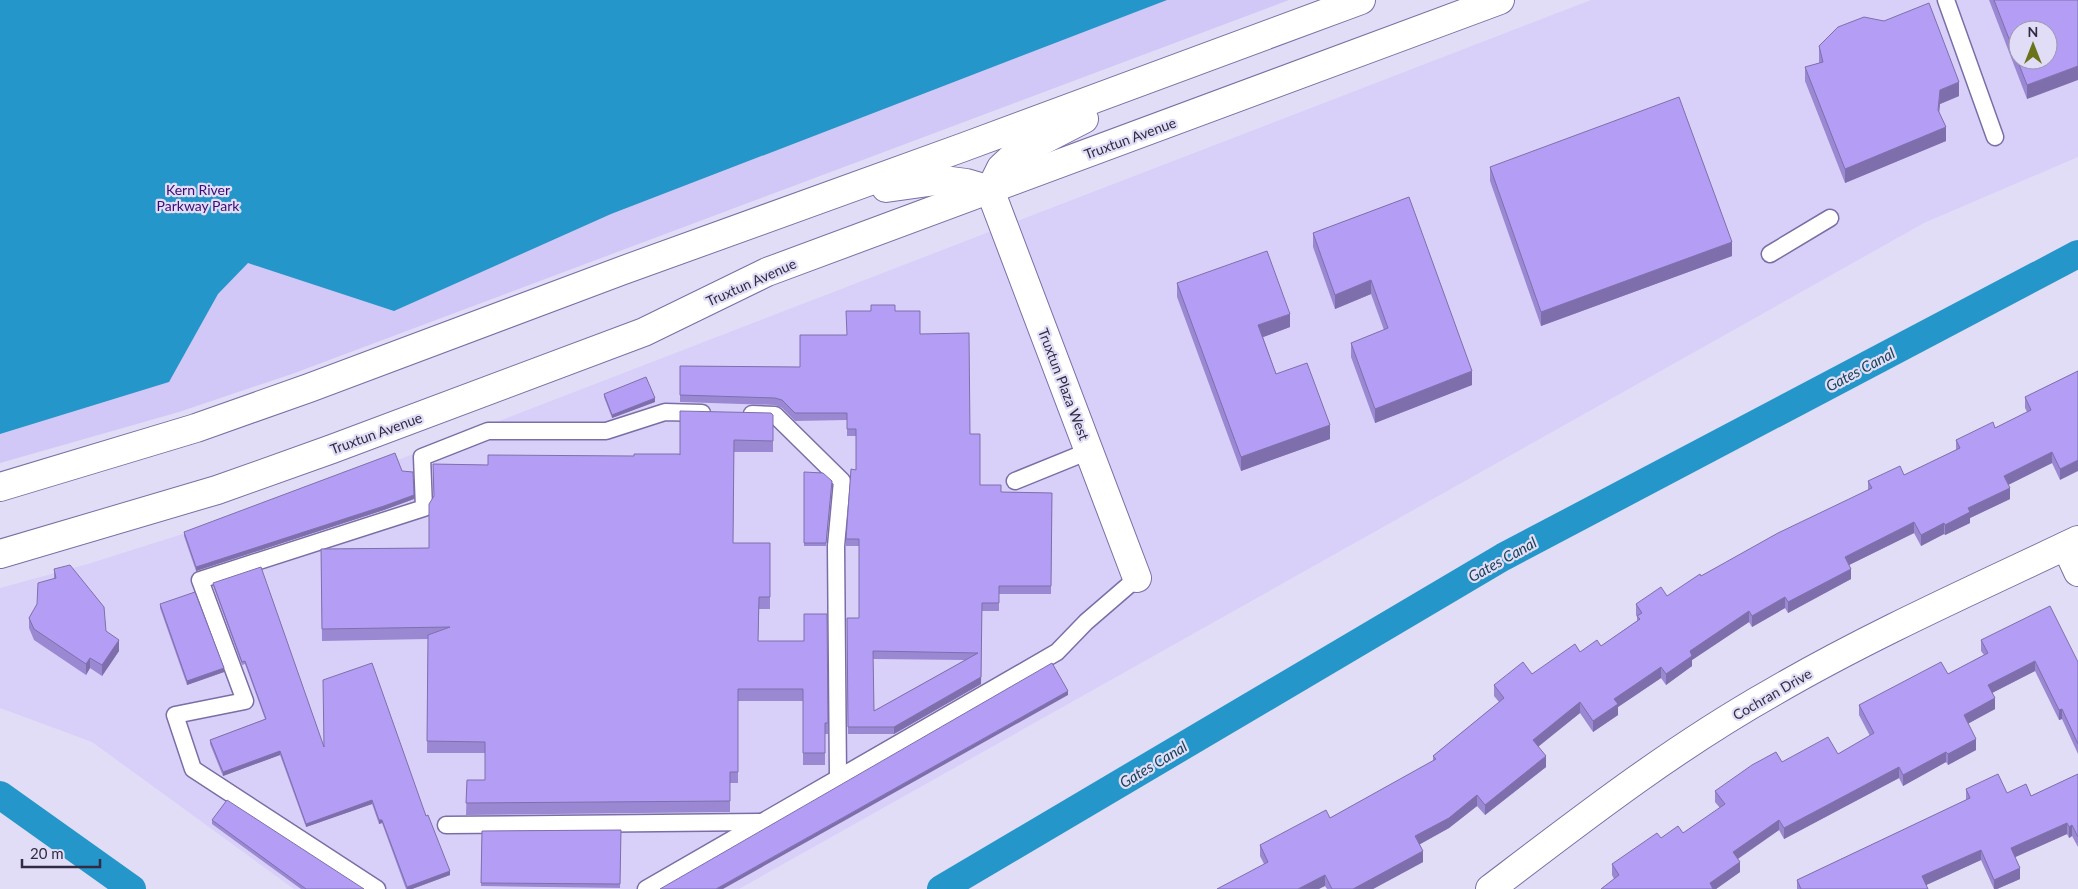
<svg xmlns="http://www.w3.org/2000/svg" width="2078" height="889" font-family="Lato,sans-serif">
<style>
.built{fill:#d9d0fa;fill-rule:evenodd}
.green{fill:#d2c8f8}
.water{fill:#2496ca}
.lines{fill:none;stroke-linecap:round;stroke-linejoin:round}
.canal{stroke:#2496ca;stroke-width:28}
.lane-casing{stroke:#7b6ea6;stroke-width:19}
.street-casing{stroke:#7b6ea6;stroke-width:30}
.secondary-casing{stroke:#7b6ea6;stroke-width:30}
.lane{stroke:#fff;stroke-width:16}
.street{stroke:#fff;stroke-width:28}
.secondary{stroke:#fff;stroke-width:28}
.wall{fill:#9b88d3;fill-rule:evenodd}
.shaded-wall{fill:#7e6fac}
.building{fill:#b49ef5;stroke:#7e6fac;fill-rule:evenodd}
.labels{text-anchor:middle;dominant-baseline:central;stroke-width:4.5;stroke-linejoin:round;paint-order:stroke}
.street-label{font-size:14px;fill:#312b43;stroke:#e2ddf6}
.park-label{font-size:14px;fill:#390d73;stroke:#e2ddf6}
.water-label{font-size:15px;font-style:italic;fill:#174359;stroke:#e2ddf6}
</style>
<rect width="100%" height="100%" fill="#e2ddf6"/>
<path class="built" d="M1591,0h487v157l-154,66 -1185,666h-445l-202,-147 -92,-34v-120l91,-25 142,-45 136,-47zM2018,30h30v30h-30z"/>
<path class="green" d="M0,0h1289l-997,374 -113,38 -179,51z"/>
<path class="water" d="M0,0h1167l-556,214 -217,97 -146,-48 -30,31 -49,88 -169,52z"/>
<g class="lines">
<g class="canal">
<path d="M0,795l132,94"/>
<path d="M941,889l562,-332 575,-303"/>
</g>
<g class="lane-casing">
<g id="lane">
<path d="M1946,0l49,137"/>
<path d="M1770,254l60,-36"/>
<path d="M752,414l23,1 67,66 -6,65 2,232"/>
<path d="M1015,481l74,-30"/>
<path d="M446,825l314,-3"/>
<path d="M377,889l-184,-120 -18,-54 70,-14 -45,-121 224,-72 -2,-51 66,-26h118l59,-19 37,1"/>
<path d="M646,889l411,-237 29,-30 51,-44"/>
</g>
</g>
<g class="street-casing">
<g id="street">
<path d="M990,190l147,388"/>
<path d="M2066,546l12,26"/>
<path d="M1490,889c92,-70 182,-140 283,-197 98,-57 202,-103 305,-152"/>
</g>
</g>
<g class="secondary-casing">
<g id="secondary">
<path d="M886,188l57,-8 23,3 24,7"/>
<path d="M990,190l11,-22 15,-14 68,-35"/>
<path d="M0,487l196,-59 113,-40 312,-117 343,-124 397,-147"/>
<path d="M0,554l217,-64 115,-41 312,-117 123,-60 733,-272"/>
</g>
</g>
<use href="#lane" class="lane"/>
<use href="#street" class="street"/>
<use href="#secondary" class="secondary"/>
</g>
<g class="wall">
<path d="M1989,0h89l-51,99z"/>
<path d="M1819,46l140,50 -19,8 -1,8 7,29 -101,42 -40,-102v-14l14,-4z"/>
<path d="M1490,167l242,89 -191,70 -51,-145z"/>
<path d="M1409,197l63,188 -97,38 -24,-66v-14l33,-13 -13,-36 -36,15 -22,-62v-14z"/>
<path d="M1177,283l113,44 -27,10 13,37 54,65 -89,32 -64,-174z"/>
<path d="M895,311l25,23 50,100 10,51 21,7 51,1 -1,101h-52v17h-17l-1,73 -87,50h-46l-1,-116h12v-72h-13v-7l10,-69v-34h-9v-16l-52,1 -13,-13 -7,-3 -95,-3v-36l120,1zM873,659l92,1 -91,51z"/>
<path d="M2078,371l-18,109 -8,-17 -44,22 2,14 -40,19v5l-25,12 -1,-1 -23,12 -7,-13 -65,32 2,14 -63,34 -3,-5 -33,19 -3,-5 -57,38v6l-26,19 -5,-7 -43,29v8l-25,17 -13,-19 -42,33 8,21 -61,48 -8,-9 -28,22 -29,16 3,18 -50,27h-46l-2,-3 -61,-22 -4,-8v-11l70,-27 103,-57v-5l66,-54 -5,-6v-11l38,-11 48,-22 21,-6 36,-25v-4l-1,-2v-11l31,-8 34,-20 167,-86v-9l36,-6 52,-25v-10l39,-12 32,-16 -2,-4v-11z"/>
<path d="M604,394l51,8 -43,16 -8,-21z"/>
<path d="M773,415v37h-39l-1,91h37v66h-11l-1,32h46l23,-27 1,120h-3v31h-22v-64h-65v82h-8v29l-264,3 1,-35h18v-27h-58l1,-114 -106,2 -1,-92 108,-1 5,-51 -1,-33 55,1 191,-11z"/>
<path d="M804,472l28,13 -6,61h-22z"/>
<path d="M414,499l-30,11 -188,61 -12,-35v-4z"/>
<path d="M54,569l52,62 13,20 -17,25 -12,-8 -4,7 -52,-35 -5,-12v-10l25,-40z"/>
<path d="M213,583l111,163 102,70 24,59 -38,14h-6l-24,-66 -3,1 -7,-20 -66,23 -26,-72 -57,21 -13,-32v-4l55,-21 -20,-55 -3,1 -29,-79z"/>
<path d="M160,604l64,68 -37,13 -27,-77z"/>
<path d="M1981,640l97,22v92l-16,-35 -3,1 -24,-49 -43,22 3,16 -27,14 8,27 -28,15 -2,-3 -43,24 -4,-8 -115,61 -5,-9 -41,29 2,13 -24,17h-115l13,-10 -2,-4v-11l49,-26 22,-5 37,-25 -5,-6v-11l67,-29 56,-8 32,-18 -11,-21v-10l89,-31 36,-19 -3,-4z"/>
<path d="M2078,774v73l-6,-11 -3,2 -2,-4 -52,23 5,22 -23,10h-3l-13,-29 -55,25 2,4h-131v-9l169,-80v-11l65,7z"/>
<path d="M212,820l152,69h-63l-89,-65z"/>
<path d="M621,830l-1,58 -139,-2 1,-55z"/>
</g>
<g class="shaded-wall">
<path d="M2078,66v14l-51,19v-14z"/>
<path d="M1959,82v14l-19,8 -2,19 2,-33z"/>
<path d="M1946,127v14l-101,42v-14z"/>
<path d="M1732,242v14l-191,70v-14z"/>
<path d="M1371,280v14l-36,15v-14z"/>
<path d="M1290,314v13l-32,12v-14z"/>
<path d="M1472,371v14l-97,38v-14z"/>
<path d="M655,398v4l-43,16v-3z"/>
<path d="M1330,425v14l-89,32v-14z"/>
<path d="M2052,452v11l-48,24v-11z"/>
<path d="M2078,460v11l-18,9v-11z"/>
<path d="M2010,488v11l-40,19v5l-25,12v-10l23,-17z"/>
<path d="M414,495v4l-30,11 -188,61v-4z"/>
<path d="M1914,522v11l-69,34v-10z"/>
<path d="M1944,523v11l-23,12v-11z"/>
<path d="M1851,569v10l-63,34v-11z"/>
<path d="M1785,597v11l-33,19v-11z"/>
<path d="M982,603l-1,81 -87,50v-7l87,-50z"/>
<path d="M1749,611v11l-57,38v6l-26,19v-11l24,-23z"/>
<path d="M119,640v11l-17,25v-11z"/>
<path d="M90,658v10l-4,7v-11z"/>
<path d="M2035,661v10l-47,24v-10z"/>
<path d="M1661,667v11l-43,29v8l-25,17v-11l21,-22z"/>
<path d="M224,668v4l-37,13v-4z"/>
<path d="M1068,691v4l-345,194h-7z"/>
<path d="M1995,698v11l-31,17v-11z"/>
<path d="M1580,702v11l-47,38v-11z"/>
<path d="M2062,709v10l-3,1v-10z"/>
<path d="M1976,739v11l-28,15v-11z"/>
<path d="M280,751v4l-57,21v-4z"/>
<path d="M1946,752v10l-43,24v-11z"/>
<path d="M1546,756v11l-61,48v-10z"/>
<path d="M1899,767v11l-115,61v-11z"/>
<path d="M1477,795v11l-28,22 -34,19v-11z"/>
<path d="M372,800v4l-66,23v-3z"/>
<path d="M379,820h3v3l-3,1z"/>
<path d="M1779,820v10l-46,32v-10z"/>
<path d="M2067,823v11l-56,25v-11z"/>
<path d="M2072,825v11l-3,2v-11z"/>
<path d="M1981,850v10l-59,27v-11z"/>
<path d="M1423,851v11l-50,27h-20z"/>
<path d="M1740,862v10l-24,17h-6v-6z"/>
<path d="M2020,868v11l-23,10h-3v-9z"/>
<path d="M450,871v4l-38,14h-5v-2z"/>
<path d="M1325,875v11l-6,3h-21z"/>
</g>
<g class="building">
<path d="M1994,0h84v66l-51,19zM2018,30h30v30h-30z"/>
<path d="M1929,3l30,79 -19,8 -2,20 8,17 -101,42 -40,-102 18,-5 -4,-16 19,-19 26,-10 20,4z"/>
<path d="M1679,97l53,145 -191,70 -51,-145z"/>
<path d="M1409,197l63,174 -97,38 -24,-66 37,-15 -17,-48 -36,15 -22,-62z"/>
<path d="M1267,251l23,63 -32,11 18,49 31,-11 23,62 -89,32 -64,-174z"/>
<path d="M871,305h24v6h25v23l49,-1 1,101h10v51h21v7l51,1 -1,93h-52v17h-17l-1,74 -87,50h-46l-1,-109h12v-79h-13l5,-70 5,1v-41h-9v-16h-52l-13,-13 -7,-2 -95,-3v-29l120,1v-32h47l-1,-24h25zM873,651l105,2 -104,58z"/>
<path d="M2078,371v89l-18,9 -8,-17 -48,24 6,12 -42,20 2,4 -25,13 -1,-2 -23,12 -7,-13 -69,35 6,12 -63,33 -3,-5 -33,19 -3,-5 -59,40 2,5 -26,18 -5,-7 -47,32 4,5 -25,17 -13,-19 -47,38 13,16 -61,49 -8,-10 -28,23 -34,18 8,15 -70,38h-21l-7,-14 -27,14h-81l51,-27 -8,-17 66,-35 4,8 106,-59 -3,-3 71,-58 -10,-13 29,-23 9,12 43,-30 5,8 17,-12 4,6 39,-27 -3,-3 5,-3 -6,-9 25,-17 6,9 33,-22 1,2 77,-43 94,-45 -4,-7 32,-15 4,9 56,-27 -4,-8 37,-18 2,6 36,-18 -6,-13z"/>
<path d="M646,377l9,21 -43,17 -8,-21z"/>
<path d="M680,411l91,2 2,2v26l-39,-1 -1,103h37v54h-11l-1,44h46v-27h23l1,109h-3v30h-22v-64h-65v83h-8v29l-264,2 1,-23h18v-38l-58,-1 1,-106 22,-8 -128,2 -1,-80 108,-1v-44l5,-8 -1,-32 55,1v-10l146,1v-2h45l1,1z"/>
<path d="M395,453l7,18 11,1 1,23 -30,11 -188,61 -12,-35z"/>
<path d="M804,472l19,1 9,8 -6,62h-22z"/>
<path d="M70,565l34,42 2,24 13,9 -17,25 -12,-7 -4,6 -52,-35 -5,-11 8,-14 1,-21 18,-5 -2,-9z"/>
<path d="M261,567l63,180 -1,-67 49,-17 54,153 2,-1 22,56 -43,16 -25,-67h-3l-7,-20 -66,24 -26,-73 -57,21 -13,-32 56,-21 -21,-58 -3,1 -29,-79z"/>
<path d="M195,592l29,76 -37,13 -27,-77z"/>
<path d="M2050,606l28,56v82l-16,-35 -3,1 -24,-49 -47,24 7,13 -31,17 12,24 -28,15 -2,-2 -43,23 -4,-8 -115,61 -5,-8 -46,32 7,10 -30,21 3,6h-112l18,-14 -7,-11 45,-31 4,5 17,-12 5,7 42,-29 -10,-13 37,-26 24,-13 6,10 46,-25 10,17 36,-21 -15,-28 82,-43 7,12 40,-21 -7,-13z"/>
<path d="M1052,663l16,28 -352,198h-56z"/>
<path d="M1998,774l9,19 19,-9 5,12 47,-22v63l-6,-12 -3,2 -2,-4 -56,25 9,20 -26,12 -13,-30 -59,26 6,13h-127l-4,-9 173,-82 -4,-9z"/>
<path d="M227,800l137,89h-58l-94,-69z"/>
<path d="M621,830l-1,54 -139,-1 1,-52z"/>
</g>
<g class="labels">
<g class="street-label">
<text transform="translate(1130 138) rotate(-20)">Truxtun Avenue</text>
<text transform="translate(751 282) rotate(-24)">Truxtun Avenue</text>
<text transform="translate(1064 384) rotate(69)">Truxtun Plaza West</text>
<text transform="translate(376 433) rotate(-20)">Truxtun Avenue</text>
<text transform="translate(1772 694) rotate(-30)">Cochran Drive</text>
</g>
<g class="park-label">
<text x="198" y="189">Kern River<tspan x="198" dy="16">Parkway Park</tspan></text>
</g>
<g class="water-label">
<text transform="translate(1860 369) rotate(-28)">Gates Canal</text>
<text transform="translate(1502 559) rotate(-29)">Gates Canal</text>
<text transform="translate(1153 764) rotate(-31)">Gates Canal</text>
</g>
</g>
<g transform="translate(2033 45)"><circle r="24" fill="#e2ddf6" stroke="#9b96ae"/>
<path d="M0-4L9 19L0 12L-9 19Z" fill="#6a721a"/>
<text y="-8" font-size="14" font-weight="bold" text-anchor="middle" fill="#312b43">N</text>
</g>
<path d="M22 859v8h78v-8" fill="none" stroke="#312b43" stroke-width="2.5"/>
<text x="30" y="859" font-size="15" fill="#312b43" stroke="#e2ddf6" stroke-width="4" paint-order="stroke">20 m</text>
</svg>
